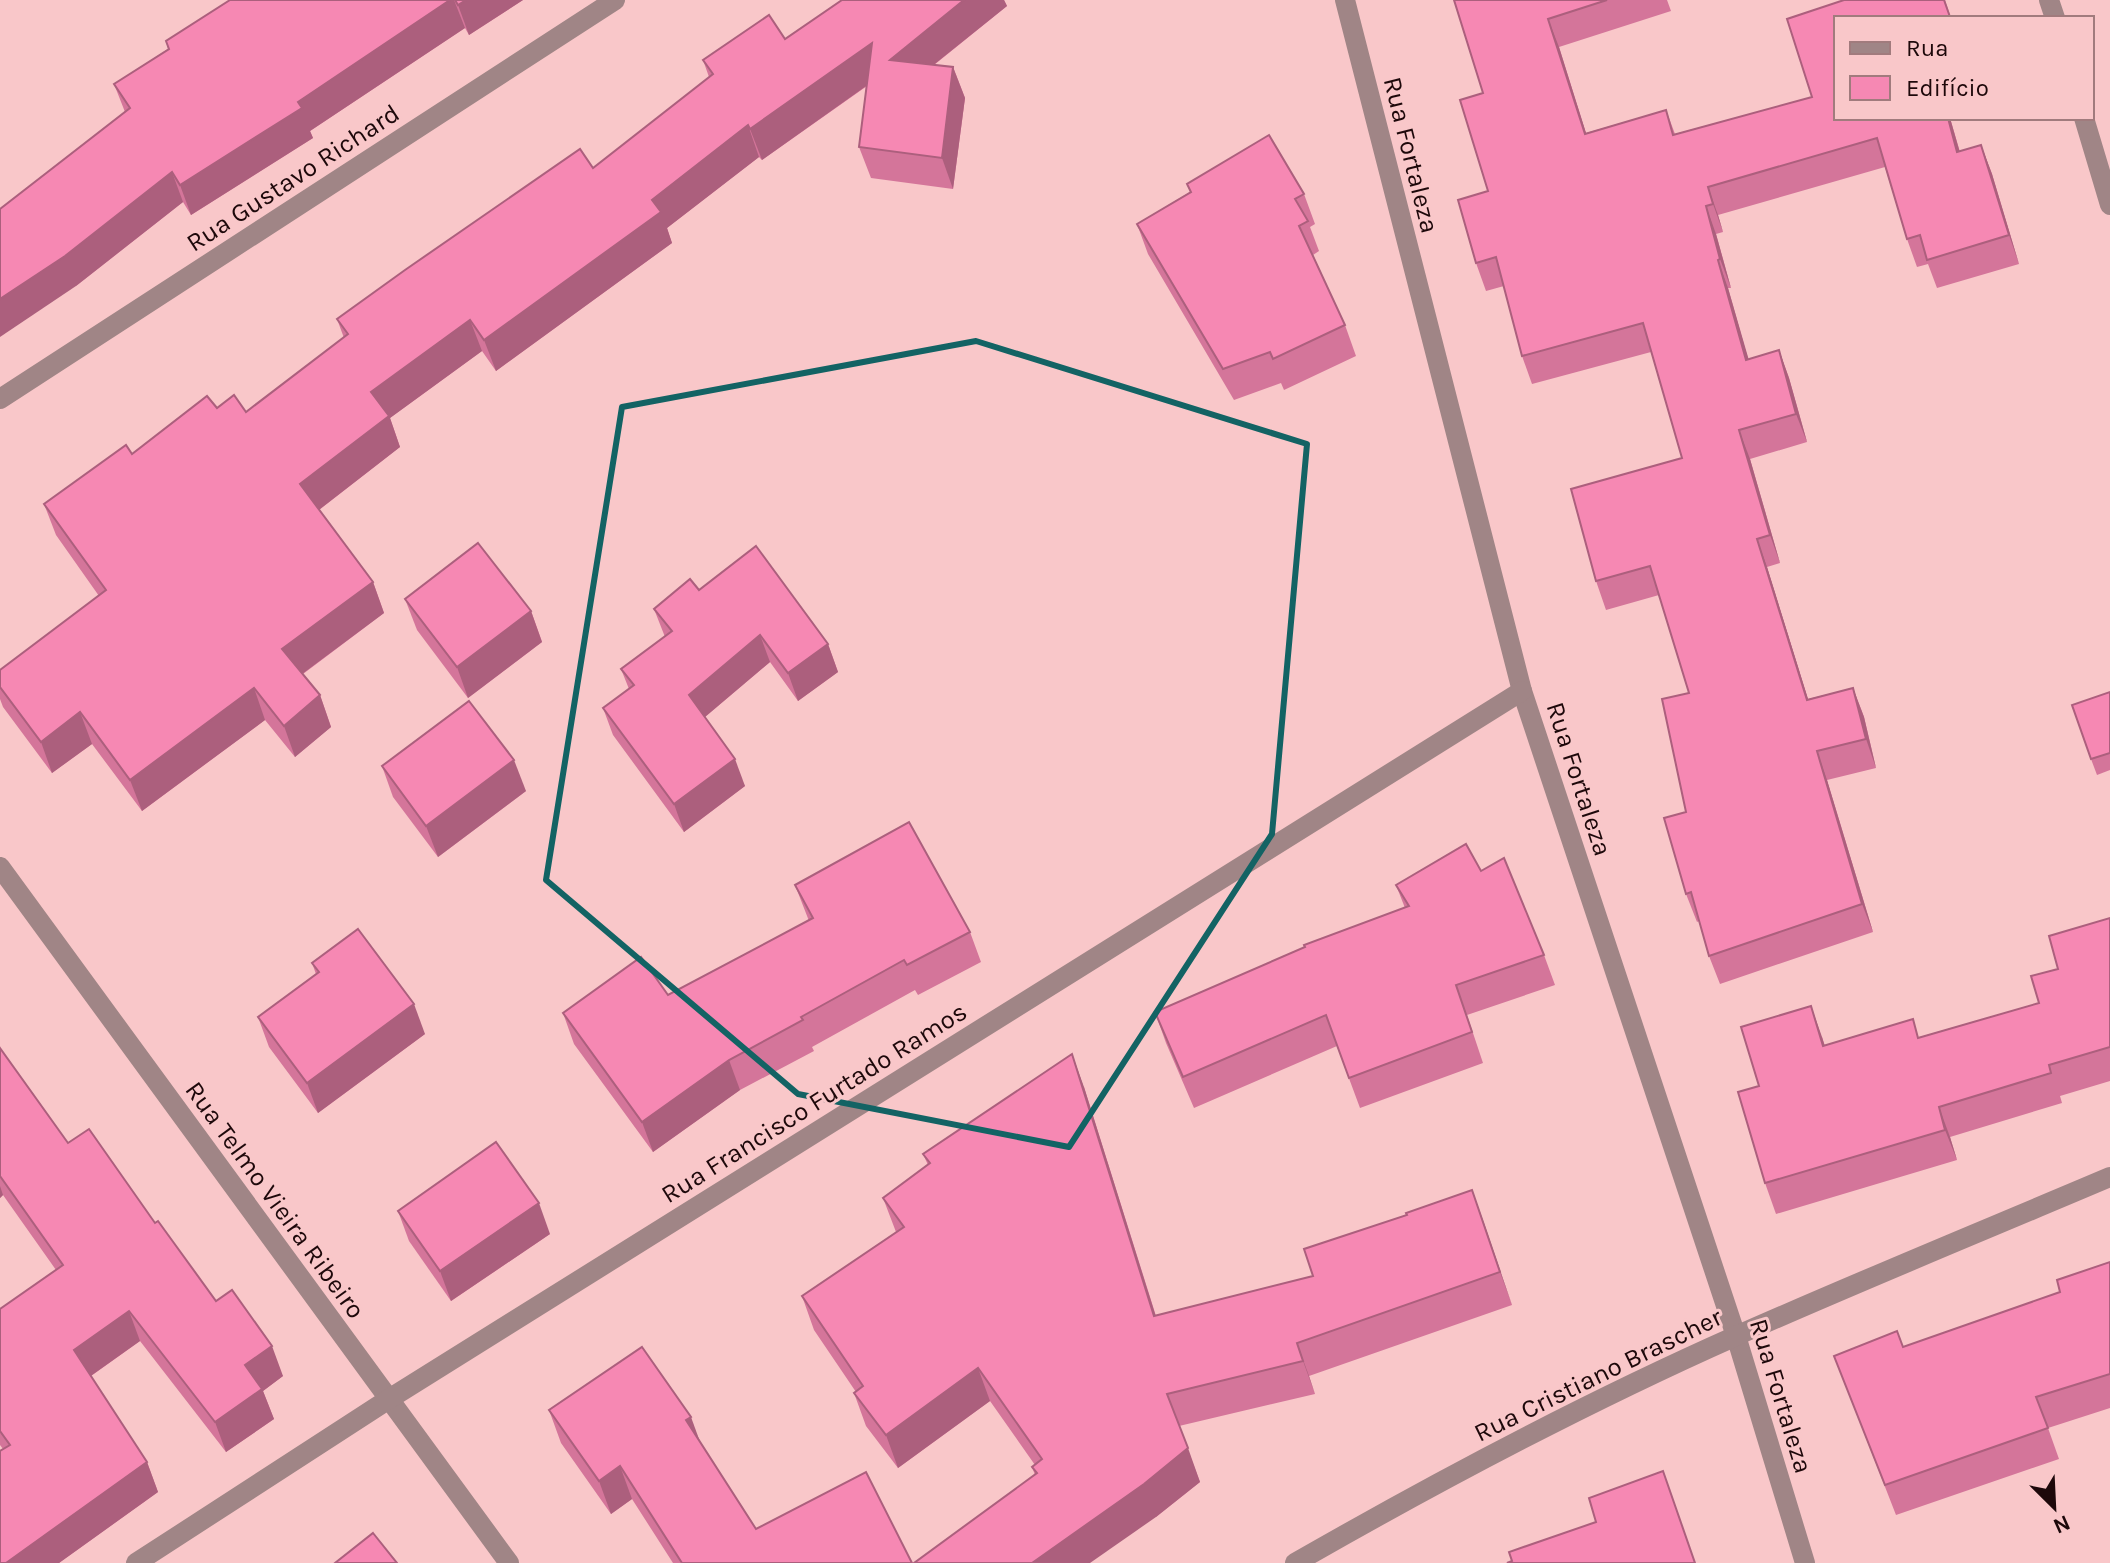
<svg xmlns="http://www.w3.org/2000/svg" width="2110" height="1563" font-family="Karla,sans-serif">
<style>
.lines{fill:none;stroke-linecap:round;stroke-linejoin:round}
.minor{stroke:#a08586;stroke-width:20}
.wall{fill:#d4759a}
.shaded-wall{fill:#ac5f7d}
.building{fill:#f688b3;stroke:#ac5f7d;stroke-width:2}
.marked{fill:none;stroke:#136364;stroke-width:6;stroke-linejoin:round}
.labels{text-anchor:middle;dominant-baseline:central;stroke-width:6;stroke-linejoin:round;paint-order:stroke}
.street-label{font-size:26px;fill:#1d080a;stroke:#f9c7c9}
</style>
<rect width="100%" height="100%" fill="#f9c7c9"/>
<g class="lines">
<g class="minor">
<path d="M1345,0l177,691 214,645 69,227"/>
<path d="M2049,0l6,18"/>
<path d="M2084,118l26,87"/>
<path d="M0,399l615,-399"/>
<path d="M0,867l509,696"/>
<path d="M136,1563l253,-164 1133,-708"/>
<path d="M1295,1563c143,-82 290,-160 441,-227 124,-55 249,-106 374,-159"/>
</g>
</g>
<g class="wall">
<path d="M230,0h293l-54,35 -4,-7 -155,103 3,7 -122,77 -8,-13 -107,84 49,-174 -11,-28 54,-35 -2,-8z"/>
<path d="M842,0h162l3,6 -73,59 19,2 12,31 -12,91 -82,-11 -12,-31 8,-61 -105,74 -3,-3 -92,71 5,15 -176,128 -14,-20 -92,67 10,29 -81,63 54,72 11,31 -81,61 17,21 11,32 -36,30 -30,-37 -123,91 -50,-67 -40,29 -49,-66 -3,-8v-29l99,-74 -43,-61 -12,-31 88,-50 85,-46 29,4 98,-74 -7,-19 256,-151 116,-91 -6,-17 82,-21z"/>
<path d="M1454,0h213l4,11 -112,36 27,86 80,-23 9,24 137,-37 -25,-78 57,-19h101l6,18h-115v100h114l10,34 21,-7 11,29 27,90 -82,24 -9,-24 -11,3 -10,-28 -22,-72 -167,48 5,17 -7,2 15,54h-3l20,71 31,-9 10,28 18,64 -57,17 30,104 -13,4 41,132 45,-11 11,29 12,51 -49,12 46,152 -153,52 -11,-28 -10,-35 -2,1 -11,-28 -22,-76 22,-6 -24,-113 27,-6 -30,-98 -53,15 -10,-29 -25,-92 111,-31 -31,-106 -119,32 -10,-28 -18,-70 -18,5 -10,-28 -18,-63 30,-9 -28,-91 23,-7z"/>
<path d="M1187,184l117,10 11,30 -5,3 9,24 -6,4 32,70 11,31 -72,34 -3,-7 -47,17 -86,-146 -11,-30 53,-32z"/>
<path d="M699,590l129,54 10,28 -40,29 -28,-39 -65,55 40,69 -61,46 -71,-97 -10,-27 26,-19 -8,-20 44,-32 -11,-28z"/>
<path d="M405,599l126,12 11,31 -74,56 -51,-68z"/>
<path d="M2110,692v78l-13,5 -6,-16z"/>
<path d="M382,766l144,25 -88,66 -45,-60z"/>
<path d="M1481,871l63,84 11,30 -88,30 16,48 -123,45 -23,-62 -143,62 -28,-65 -11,-31 250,-104 -9,-23z"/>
<path d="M795,885l175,47 11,30 -63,33 -3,-5 -103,57 2,4 -74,39 -87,62 -79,-108 -11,-31 105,-18 141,-74z"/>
<path d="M2110,918v163l-50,15 2,7 -112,34 7,23 -181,54 -11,-31 -6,-97 63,-49 3,9 95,-9 119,-34 19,-34z"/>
<path d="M312,963l113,71 -107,79 -49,-66 -11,-30 58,-43z"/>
<path d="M0,1048l68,95 87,80 61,78 67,75 -20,15 11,28 -48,33 -86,-111 -49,35 56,86 11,30 -99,71h-59l3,-114 -3,-4v-136l56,-39 -53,-75 -3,3z"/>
<path d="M1084,1087l72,229 157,-40 94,-61 65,-25 40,115 -203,71 6,18 -136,32 21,56 -44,35 -121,-42 -3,-8 3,-2 -45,-64 -92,67 -32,-42 -12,-33 2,-1 -42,-62 -12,-34 94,-64 -13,-34 45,-33 -5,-11z"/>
<path d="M398,1211l152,23 -99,67 -42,-60z"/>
<path d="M2110,1262v146l-62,20 11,31 -163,56 -62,-159 69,-9 157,-55z"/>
<path d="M549,1410l150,31 57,88 156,34h-239l-41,-64 -21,15 -50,-71z"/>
</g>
<g class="shaded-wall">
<path d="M450,0h4l11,28 -155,103 3,7 -122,77 -11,-30 118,-83z"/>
<path d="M466,0h57l-54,35 -11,-30z"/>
<path d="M964,0h40l3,6 -106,85 -11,-31z"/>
<path d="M1548,19l11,28 36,115 -10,-28z"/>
<path d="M872,43l11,31 -121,86 -12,-31z"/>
<path d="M953,67l12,31 -12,91 -11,-31z"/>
<path d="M1948,118h2l18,63 -11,-29z"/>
<path d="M748,125l11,32 -92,71 5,15 -176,128 -12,-31 168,-140z"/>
<path d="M1981,145l11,29 27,90 -10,-29z"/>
<path d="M172,172l11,30 -107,84 -76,51v-38z"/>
<path d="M1708,187l10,28 5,17 -10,-28z"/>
<path d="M1706,206l10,28 15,54 -11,-29z"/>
<path d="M1718,260l10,28 29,100 -11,-28z"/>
<path d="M470,320l12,31 -92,67 10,29 -89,69 -11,-32 71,-92z"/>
<path d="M1779,350l10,28 18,64 -11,-28z"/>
<path d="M1739,430l11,29 30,104 -10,-28z"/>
<path d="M1757,539l10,28 50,161 -10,-28z"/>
<path d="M373,582l11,31 -90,67 -12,-31z"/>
<path d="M531,611l11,31 -74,56 -11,-31z"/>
<path d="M760,635l10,27 -71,60 -10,-27z"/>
<path d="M828,644l10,28 -40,29 -10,-28z"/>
<path d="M254,688l11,32 -123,91 -12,-31z"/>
<path d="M1853,688l11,29 12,51 -10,-29z"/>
<path d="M320,695l11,32 -36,30 -11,-31z"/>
<path d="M80,712l12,32 -40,29 -11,-31z"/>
<path d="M1817,751l10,29 46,152 -11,-28z"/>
<path d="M735,759l10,27 -61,46 -10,-28z"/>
<path d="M514,760l12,31 -88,66 -12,-31z"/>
<path d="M414,1004l11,30 -107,79 -11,-30z"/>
<path d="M1811,1006l11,31 12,40 -11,-31z"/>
<path d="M1072,1054l12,33 82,262 -12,-33z"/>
<path d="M729,1060l11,30 -87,62 -11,-30z"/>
<path d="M1939,1107l11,30 7,23 -12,-30z"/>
<path d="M0,1186l3,9 -3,3z"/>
<path d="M1472,1190l12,33 28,82 -12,-33z"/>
<path d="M539,1203l11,31 -99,67 -11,-30z"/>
<path d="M129,1311l11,30 -55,39 -11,-30z"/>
<path d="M1297,1343l12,33 6,18 -12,-33z"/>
<path d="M272,1346l11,30 -20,15 11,28 -48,33 -11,-30 30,-57z"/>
<path d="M978,1368l12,33 -92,67 -12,-33z"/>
<path d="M691,1417l12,33 -17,-30z"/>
<path d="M1188,1448l12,34 -44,35 -66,46h-58z"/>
<path d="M147,1462l11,30 -99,71h-53z"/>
<path d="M620,1466l12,33 -21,15 -12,-33z"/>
</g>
<g class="building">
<path d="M230,0h220l-152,102 4,6 -122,77 -8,-13 -107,84 -65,43v-90l130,-101 -16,-24 55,-35 -3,-8z"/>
<path d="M455,0h11l-8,5z"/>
<path d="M842,0h122l-74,60 63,7 -11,91 -83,-11 13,-104 -122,86 -2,-4 -96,75 9,12 -177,128 -14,-20 -99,72 18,24 -89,68 73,98 -91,67 38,46 -36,31 -30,-38 -124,92 -50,-68 -39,30 -41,-55v-17l106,-80 -62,-86 82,-59 6,9 75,-58 10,12 17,-13 12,17 102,-78 -11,-15 68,-49 175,-121 13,19 120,-94 -10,-14 66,-45 16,24z"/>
<path d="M1454,0h153l-59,19 37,115 81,-24 7,25 139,-38 -25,-78 57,-19h100l6,17 -3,1h-111v100h112l9,34 24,-7 28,90 -82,25 -7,-25 -13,4 -30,-101 -169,49 5,17 -7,2 14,53 -2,1 28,100 33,-10 17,64 -57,16 31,105 -13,4 50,161 46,-12 13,51 -49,12 45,153 -153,52 -18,-64 -5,2 -22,-76 22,-6 -24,-113 27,-6 -39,-127 -54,15 -25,-92 111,-31 -39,-135 -121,33 -26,-99 -20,6 -18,-63 30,-9 -28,-91 23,-7z"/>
<path d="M1269,135l35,59 -9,5 13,22 -9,5 46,99 -72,34 -3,-7 -47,17 -86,-145 54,-32 -4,-8z"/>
<path d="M478,543l53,68 -74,56 -52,-68z"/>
<path d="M756,546l72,98 -40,29 -28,-38 -71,60 46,64 -61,45 -71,-96 31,-23 -13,-16 51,-38 -18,-22 36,-30 9,11z"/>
<path d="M2110,692v61l-19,6 -19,-54z"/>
<path d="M469,701l45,59 -88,66 -44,-60z"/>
<path d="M909,822l61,110 -63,33 -3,-5 -103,57 2,3 -74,40 -87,62 -79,-109 78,-56 27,38 145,-77 -18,-33z"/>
<path d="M1466,844l15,27 23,-13 40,97 -88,30 16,47 -123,46 -23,-63 -143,62 -28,-65 150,-65 -1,-2 105,-39 -13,-21z"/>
<path d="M2110,918v129l-61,18 2,8 -112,34 6,23 -180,53 -27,-91 21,-6 -18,-59 70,-21 12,40 90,-27 5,19 121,-35 -8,-27 27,-7 -9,-33z"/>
<path d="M358,929l56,75 -107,79 -49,-66 61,-45 -7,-9z"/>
<path d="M0,1048l68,95 21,-14 66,94 3,-2 58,80 16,-11 40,56 -27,19 17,24 -47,33 -86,-111 -55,39 73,112 -141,101h-6v-112l10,-6 -10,-14v-122l63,-44 -63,-89z"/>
<path d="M1072,1054l82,262 159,-40 -9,-27 103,-34 -1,-2 66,-23 28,82 -203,71 6,18 -136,33 21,54 -44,36 -112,79h-118l123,-90 -5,-6 10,-8 -64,-91 -92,67 -32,-42 9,-7 -61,-90 102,-69 -21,-29 47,-35 -7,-9z"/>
<path d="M496,1142l43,61 -99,68 -42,-60z"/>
<path d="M2110,1262v112l-74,23 12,31 -163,57 -51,-129 63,-25 6,16 157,-55 -3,-12z"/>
<path d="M642,1347l49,70 -5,3 70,109 110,-57 46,91h-230l-62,-97 -21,15 -50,-71z"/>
<path d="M1663,1471l32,92h-188l5,-2 -3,-9 87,-30 -7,-24z"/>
<path d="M373,1533l24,30h-62z"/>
</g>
<path class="marked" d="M976,341l331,103 -35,390 -203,313 -271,-53 -252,-214 76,-473z"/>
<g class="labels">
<g class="street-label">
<text transform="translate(1411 155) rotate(76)">Rua Fortaleza</text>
<text transform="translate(293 178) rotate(-33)">Rua Gustavo Richard</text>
<text transform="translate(1579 779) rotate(72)">Rua Fortaleza</text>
<text transform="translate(814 1103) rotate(-32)">Rua Francisco Furtado Ramos</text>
<text transform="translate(275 1200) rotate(54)">Rua Telmo Vieira Ribeiro</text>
<text transform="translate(1598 1375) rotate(-26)">Rua Cristiano Brascher</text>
<text transform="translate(1781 1396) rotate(73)">Rua Fortaleza</text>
</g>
</g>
<rect x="1834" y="16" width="260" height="104" fill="#f9c7c9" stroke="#a17b7d" stroke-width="2"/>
<rect x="1850" y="42" width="40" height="12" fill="#a08586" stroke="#a17b7d" stroke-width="2"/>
<text x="1906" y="56" font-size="24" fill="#1d080a">Rua</text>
<rect x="1850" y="76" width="40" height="24" fill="#f688b3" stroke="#a17b7d" stroke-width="2"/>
<text x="1906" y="96" font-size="24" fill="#1d080a">Edifício</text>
<g transform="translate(2054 1507) rotate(156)" stroke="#f9c7c9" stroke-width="6" paint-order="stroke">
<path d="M0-6L14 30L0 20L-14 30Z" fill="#1d080a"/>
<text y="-12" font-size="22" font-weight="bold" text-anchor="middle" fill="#1d080a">N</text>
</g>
</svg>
